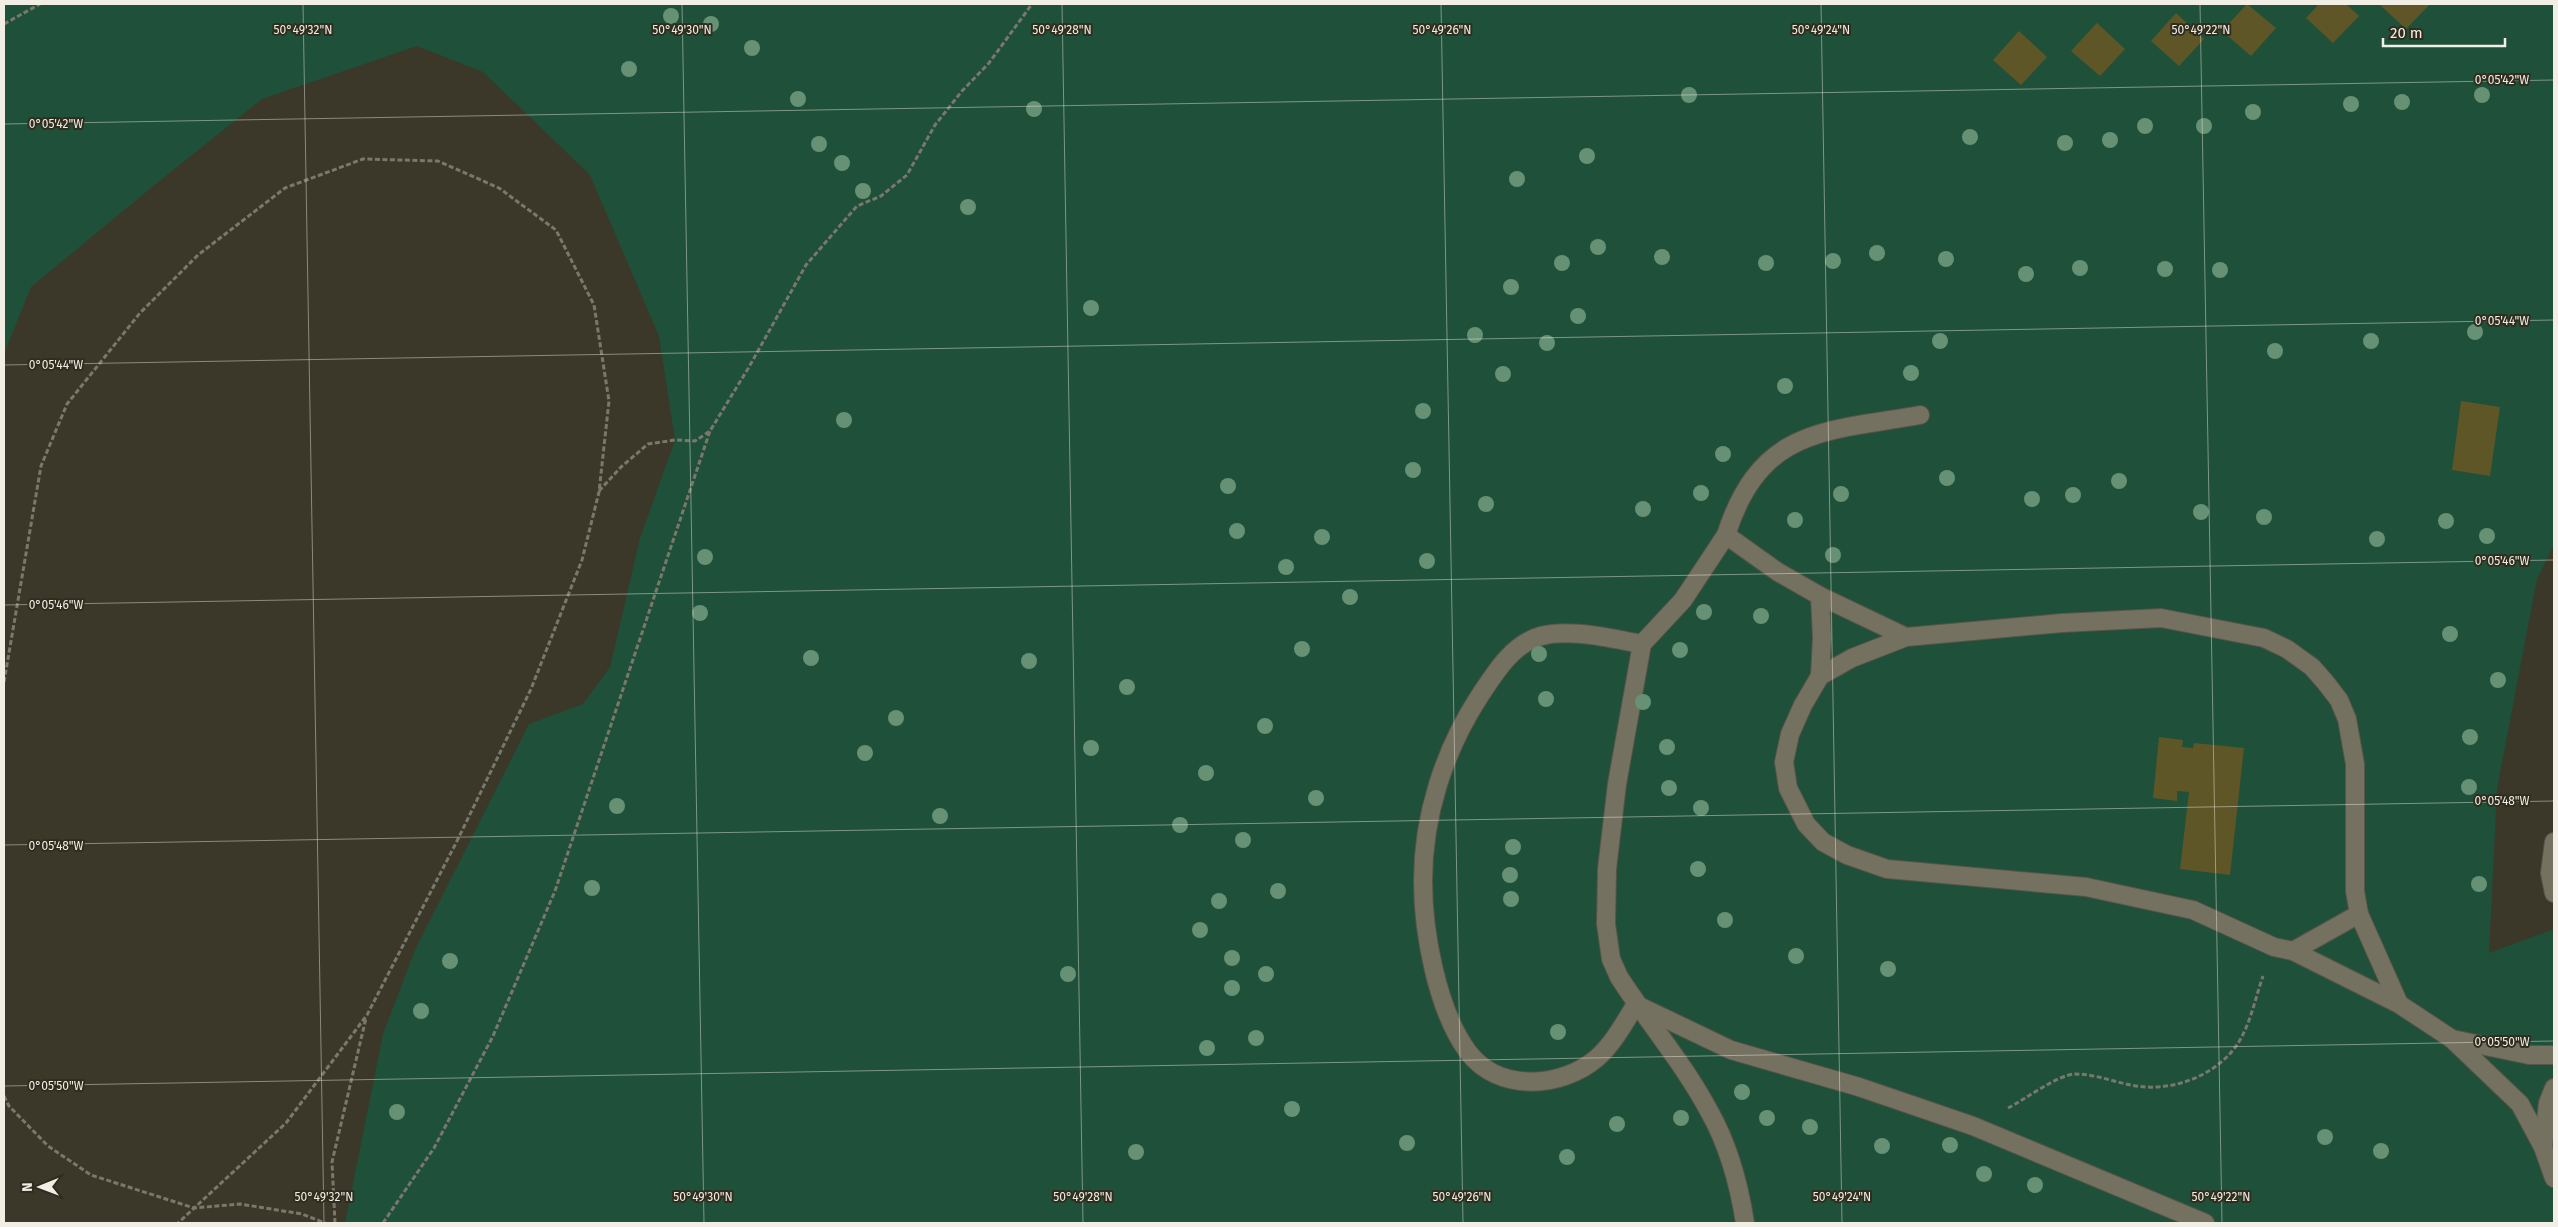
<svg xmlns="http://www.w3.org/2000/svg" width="2558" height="1227" font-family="'Fira Sans',sans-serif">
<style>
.green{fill:#1f5039}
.building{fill:#5f5627}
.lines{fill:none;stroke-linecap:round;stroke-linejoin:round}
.service-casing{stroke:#585548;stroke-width:20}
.path{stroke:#7a786b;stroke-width:3;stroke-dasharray:5 2.5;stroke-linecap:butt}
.service{stroke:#757161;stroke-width:18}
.tree{fill:#679174}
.ticks{fill:none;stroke:#f0eee5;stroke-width:1;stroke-opacity:0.45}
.ticks-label{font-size:12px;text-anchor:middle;fill:#f0eee5;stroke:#302d1f;stroke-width:4;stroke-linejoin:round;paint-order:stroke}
</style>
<rect width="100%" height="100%" fill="#3b3829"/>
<path class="green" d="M4,4h2550v541l-17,34 -40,210 -8,164 65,-24v294h-2209l38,-189 32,-84 114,-226 54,-20 27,-37 30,-129 35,-98 -16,-104 -69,-161 -107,-103 -66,-26 -155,53 -105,84 -126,104 -27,67z"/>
<g class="building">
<path d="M2247,4l29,24 -25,28 -29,-25z"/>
<path d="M2319,4h27l13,12 -26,27 -27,-25z"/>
<path d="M2379,4h51l-24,25z"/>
<path d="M2176,13l28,26 -25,27 -28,-25z"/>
<path d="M2097,23l28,26 -25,27 -29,-25z"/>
<path d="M2019,31l28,26 -26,28 -28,-25z"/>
<path d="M2461,401l39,6 -10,69 -38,-6z"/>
<path d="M2159,737l24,3 -1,7 11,1 1,-5 50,5 -14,127 -50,-6 9,-77 -12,-1v10l-24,-3z"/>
</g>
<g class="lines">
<g class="service-casing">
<g id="service">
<path d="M1726,535c35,-108 98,-103 194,-120"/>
<path d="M1820,676l2,-38 -2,-42 86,41"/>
<path d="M2554,842l-4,31 4,20"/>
<path d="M2293,951l66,-37"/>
<path d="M1636,1004c-11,18 -23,40 -39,54 -35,30 -98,35 -129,-6 -31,-42 -45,-120 -45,-171 0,-65 21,-130 56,-184 16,-24 33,-53 62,-61 29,-8 72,3 101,8"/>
<path d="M2399,1004l-40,-90 -4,-23v-127l-8,-45 -8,-19 -13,-17 -14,-16 -25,-18 -23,-11 -103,-20 -99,5 -156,14 -54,21 -32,18 -17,29 -13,29 -6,28 4,26 18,36 17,18 24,13 40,14 199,18 107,23 81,37 19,4 106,53 53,35"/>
<path d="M1639,1006l92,44 128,37 114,39 232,97"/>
<path d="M2554,1088l-6,15 -5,44 11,31"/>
<path d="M2543,1147l-23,-43 -68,-65 77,16h25"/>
<path d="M1745,1223c-6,-39 -16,-77 -36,-112 -25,-47 -61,-89 -90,-134l-8,-18 -5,-35 1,-55 10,-85 25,-140 41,-44 43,-65 52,37 42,24"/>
</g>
</g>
<g class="path">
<path d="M4,24l36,-20"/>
<path d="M599,491l22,-24 27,-23 27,-4 20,1 15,-10 39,-64 57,-102 51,-59 24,-10 26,-21 28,-50 27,-34 27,-28 43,-59"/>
<path d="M4,682l37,-216 26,-62 73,-91 58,-58 87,-67 78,-29 75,2 61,27 57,42 38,75 15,96 -10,91 -17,68 -51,129 -75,154 -89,172 -81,108 -108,100"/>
<path d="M4,1096l5,10 39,40 43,29 103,33 46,-4 62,10 23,9"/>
<path d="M2008,1108c16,-8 51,-34 67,-34 24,0 48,12 71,13 36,2 76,-16 94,-47 11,-19 16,-44 23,-64"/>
<path d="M335,1223l-3,-61 34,-144"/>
<path d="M383,1223l51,-75 59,-112 62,-145 155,-460"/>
</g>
<use href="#service" class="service"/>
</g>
<g class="tree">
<circle cx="671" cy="16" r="8"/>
<circle cx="711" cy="24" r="8"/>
<circle cx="752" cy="48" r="8"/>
<circle cx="629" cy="69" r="8"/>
<circle cx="1689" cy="95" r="8"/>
<circle cx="2482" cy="95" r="8"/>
<circle cx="798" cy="99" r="8"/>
<circle cx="2402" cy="102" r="8"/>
<circle cx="2351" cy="104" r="8"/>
<circle cx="1034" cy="109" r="8"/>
<circle cx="2253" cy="112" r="8"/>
<circle cx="2145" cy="126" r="8"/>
<circle cx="2204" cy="126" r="8"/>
<circle cx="1970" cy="137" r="8"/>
<circle cx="2110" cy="140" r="8"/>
<circle cx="2065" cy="143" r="8"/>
<circle cx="819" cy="144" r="8"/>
<circle cx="1587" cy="156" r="8"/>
<circle cx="842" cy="163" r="8"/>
<circle cx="1517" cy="179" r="8"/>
<circle cx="863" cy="191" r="8"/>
<circle cx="968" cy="207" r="8"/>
<circle cx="1598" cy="247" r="8"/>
<circle cx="1877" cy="253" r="8"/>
<circle cx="1662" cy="257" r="8"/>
<circle cx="1946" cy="259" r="8"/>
<circle cx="1833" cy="261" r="8"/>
<circle cx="1562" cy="263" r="8"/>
<circle cx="1766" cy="263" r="8"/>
<circle cx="2080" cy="268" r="8"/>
<circle cx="2165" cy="269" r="8"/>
<circle cx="2220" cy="270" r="8"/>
<circle cx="2026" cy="274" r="8"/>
<circle cx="1511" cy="287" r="8"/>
<circle cx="1091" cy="308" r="8"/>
<circle cx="1578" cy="316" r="8"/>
<circle cx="2475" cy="332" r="8"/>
<circle cx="1475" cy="335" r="8"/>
<circle cx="1940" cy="341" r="8"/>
<circle cx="2371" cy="341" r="8"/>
<circle cx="1547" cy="343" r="8"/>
<circle cx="2275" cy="351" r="8"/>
<circle cx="1911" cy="373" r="8"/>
<circle cx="1503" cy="374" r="8"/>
<circle cx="1785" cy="386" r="8"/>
<circle cx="1423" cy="411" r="8"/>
<circle cx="844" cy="420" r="8"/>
<circle cx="1723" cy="454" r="8"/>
<circle cx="1413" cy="470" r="8"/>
<circle cx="1947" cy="478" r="8"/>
<circle cx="2119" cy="481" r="8"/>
<circle cx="1228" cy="486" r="8"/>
<circle cx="1701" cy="493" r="8"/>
<circle cx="1841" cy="494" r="8"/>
<circle cx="2073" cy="495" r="8"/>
<circle cx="2032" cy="499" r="8"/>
<circle cx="1486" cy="504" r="8"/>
<circle cx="1643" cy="509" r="8"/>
<circle cx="2201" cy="512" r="8"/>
<circle cx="2264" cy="517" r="8"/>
<circle cx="1795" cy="520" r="8"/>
<circle cx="2446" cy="521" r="8"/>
<circle cx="1237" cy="531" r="8"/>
<circle cx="2487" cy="536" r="8"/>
<circle cx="1322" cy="537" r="8"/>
<circle cx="2377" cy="539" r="8"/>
<circle cx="1833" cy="555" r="8"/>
<circle cx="705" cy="557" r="8"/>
<circle cx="1427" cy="561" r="8"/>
<circle cx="1286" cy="567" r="8"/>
<circle cx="1350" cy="597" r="8"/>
<circle cx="1704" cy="612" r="8"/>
<circle cx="700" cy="613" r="8"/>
<circle cx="1761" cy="616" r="8"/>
<circle cx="2450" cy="634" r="8"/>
<circle cx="1302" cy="649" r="8"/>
<circle cx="1680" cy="650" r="8"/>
<circle cx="1539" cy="654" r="8"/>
<circle cx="811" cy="658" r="8"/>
<circle cx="1029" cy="661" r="8"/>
<circle cx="2498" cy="680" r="8"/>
<circle cx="1127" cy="687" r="8"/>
<circle cx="1546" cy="699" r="8"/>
<circle cx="1643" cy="702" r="8"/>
<circle cx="896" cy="718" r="8"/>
<circle cx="1265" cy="726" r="8"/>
<circle cx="2470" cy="737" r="8"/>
<circle cx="1667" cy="747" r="8"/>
<circle cx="1091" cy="748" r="8"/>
<circle cx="865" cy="753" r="8"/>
<circle cx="1206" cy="773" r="8"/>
<circle cx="2469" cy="787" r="8"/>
<circle cx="1669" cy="788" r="8"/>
<circle cx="1316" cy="798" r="8"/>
<circle cx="617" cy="806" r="8"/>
<circle cx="1701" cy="808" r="8"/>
<circle cx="940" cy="816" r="8"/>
<circle cx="1180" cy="825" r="8"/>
<circle cx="1243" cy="840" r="8"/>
<circle cx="1513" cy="847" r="8"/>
<circle cx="1698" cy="869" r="8"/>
<circle cx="1510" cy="875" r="8"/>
<circle cx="2479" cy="884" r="8"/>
<circle cx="592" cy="888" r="8"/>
<circle cx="1278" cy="891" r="8"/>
<circle cx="1511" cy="899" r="8"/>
<circle cx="1219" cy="901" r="8"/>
<circle cx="1725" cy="920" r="8"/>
<circle cx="1200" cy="930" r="8"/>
<circle cx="1796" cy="956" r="8"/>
<circle cx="1232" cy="958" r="8"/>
<circle cx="450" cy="961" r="8"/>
<circle cx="1888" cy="969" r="8"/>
<circle cx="1068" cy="974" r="8"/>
<circle cx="1266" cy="974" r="8"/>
<circle cx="1232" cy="988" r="8"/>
<circle cx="421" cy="1011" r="8"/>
<circle cx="1558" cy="1032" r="8"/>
<circle cx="1256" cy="1038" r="8"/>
<circle cx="1207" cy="1048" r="8"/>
<circle cx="1742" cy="1092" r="8"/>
<circle cx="1292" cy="1109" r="8"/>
<circle cx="397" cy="1112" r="8"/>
<circle cx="1681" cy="1118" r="8"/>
<circle cx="1767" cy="1118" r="8"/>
<circle cx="1617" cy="1124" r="8"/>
<circle cx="1810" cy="1127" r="8"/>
<circle cx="2325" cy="1137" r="8"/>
<circle cx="1407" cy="1143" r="8"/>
<circle cx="1950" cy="1145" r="8"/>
<circle cx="1882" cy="1146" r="8"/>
<circle cx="2381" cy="1151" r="8"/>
<circle cx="1136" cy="1152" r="8"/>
<circle cx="1567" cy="1157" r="8"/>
<circle cx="1984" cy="1174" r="8"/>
<circle cx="2035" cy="1185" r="8"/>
</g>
<path class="ticks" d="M303,4l21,1219M682,4l22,1219M1062,4l21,1219M1441,4l22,1219M1821,4l21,1219M2200,4l22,1219M4,124l2550,-44M4,365l2550,-45M4,605l2550,-45M4,845l2550,-44M4,1086l2550,-45"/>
<g class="ticks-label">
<text x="303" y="34">50°49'32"N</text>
<text x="682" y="34">50°49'30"N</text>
<text x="1062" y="34">50°49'28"N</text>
<text x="1442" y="34">50°49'26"N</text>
<text x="1821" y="34">50°49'24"N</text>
<text x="2201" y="34">50°49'22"N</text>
<text x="2502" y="84">0°05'42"W</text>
<text x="56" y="128">0°05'42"W</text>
<text x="2502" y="325">0°05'44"W</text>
<text x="56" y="369">0°05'44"W</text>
<text x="2502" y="565">0°05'46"W</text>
<text x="56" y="609">0°05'46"W</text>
<text x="2502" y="805">0°05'48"W</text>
<text x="56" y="850">0°05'48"W</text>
<text x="2502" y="1046">0°05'50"W</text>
<text x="56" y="1090">0°05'50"W</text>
<text x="324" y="1201">50°49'32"N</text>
<text x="703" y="1201">50°49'30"N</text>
<text x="1083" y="1201">50°49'28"N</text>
<text x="1462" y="1201">50°49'26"N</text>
<text x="1842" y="1201">50°49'24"N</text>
<text x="2221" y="1201">50°49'22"N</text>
</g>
<rect width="2558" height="1227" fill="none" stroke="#f0eee5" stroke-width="10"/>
<g transform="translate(40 1187) rotate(269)" stroke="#302d1f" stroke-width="4" paint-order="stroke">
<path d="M0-4L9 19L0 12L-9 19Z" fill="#f0eee5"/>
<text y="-8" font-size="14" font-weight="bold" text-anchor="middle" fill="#f0eee5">N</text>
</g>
<path d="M2383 38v8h122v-8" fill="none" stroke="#f0eee5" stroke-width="2.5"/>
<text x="2390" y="38" font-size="15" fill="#f0eee5" stroke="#302d1f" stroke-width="4" paint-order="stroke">20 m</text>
</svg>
